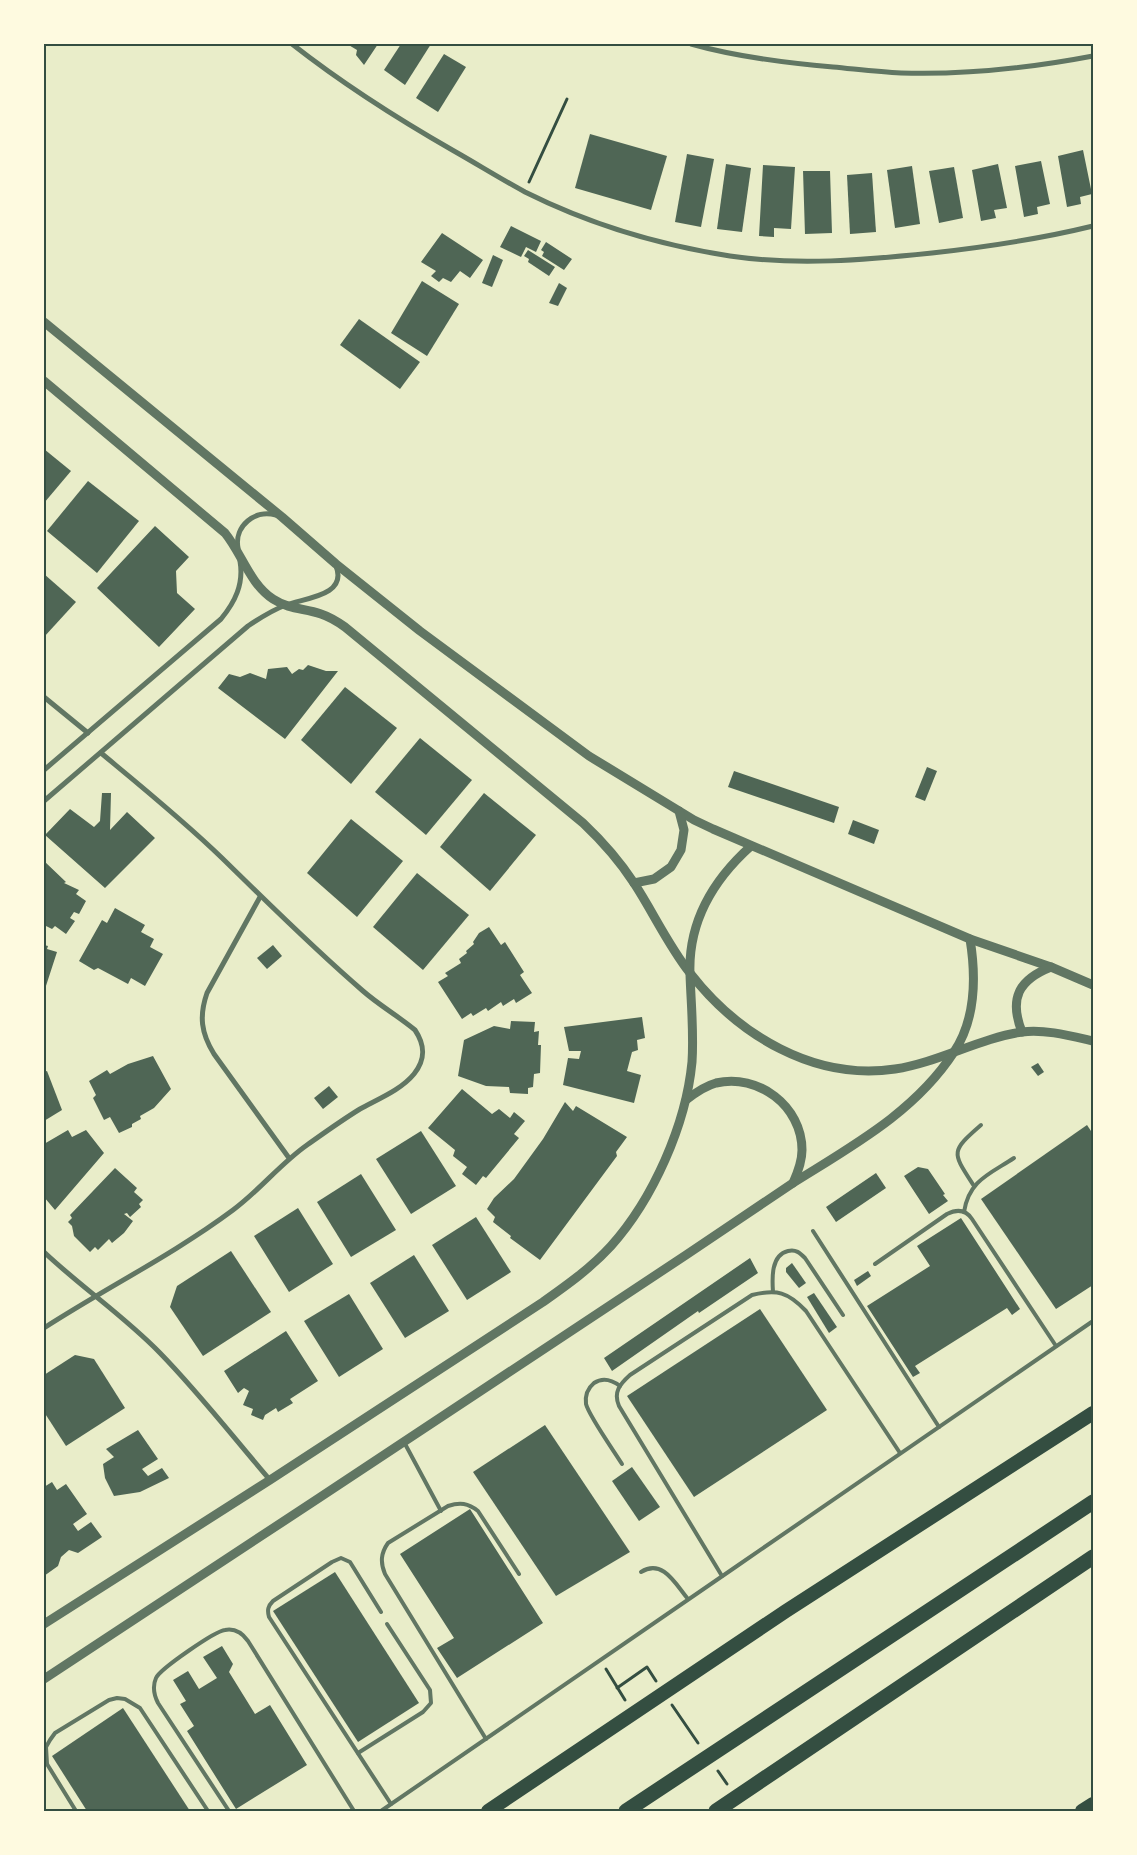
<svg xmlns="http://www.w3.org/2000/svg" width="1137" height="1855" font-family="Lato,sans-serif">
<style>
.building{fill:#4f6655}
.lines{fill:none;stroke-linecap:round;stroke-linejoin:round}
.path{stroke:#344e41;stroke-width:3}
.service{stroke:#617663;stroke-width:4}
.minor{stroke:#617663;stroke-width:5}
.tertiary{stroke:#617663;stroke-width:9}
.trunk{stroke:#344e41;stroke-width:14}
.motorway{stroke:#344e41;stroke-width:15}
.neatline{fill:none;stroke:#344e41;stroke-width:2}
</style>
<rect width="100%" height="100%" fill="#e9edc9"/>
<g class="building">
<path d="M347,44h31l-14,21 -8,-10 1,-5z"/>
<path d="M401,44h30l-26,41 -21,-15z"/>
<path d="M444,54l22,13 -28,45 -22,-14z"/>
<path d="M590,134l77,22 -16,54 -76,-22z"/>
<path d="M1083,150l9,44 -12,3 1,7 -14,3 -9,-51z"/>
<path d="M687,154l27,5 -13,68 -26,-5z"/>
<path d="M1041,161l9,43 -13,3 1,7 -14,3 -9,-51z"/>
<path d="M726,164l25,4 -9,64 -25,-3z"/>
<path d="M998,164l9,44 -13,2 2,8 -15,3 -9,-51z"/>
<path d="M763,165l32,2 -4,62 -17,-1v9l-15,-1z"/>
<path d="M912,166l8,58 -25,4 -8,-58z"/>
<path d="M954,167l9,51 -24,5 -10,-52z"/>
<path d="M803,171h27l2,62 -27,1z"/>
<path d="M872,173l4,59 -26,2 -3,-59z"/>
<path d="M511,226l30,15 -5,11 -10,-5 -5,10 -21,-10z"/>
<path d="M442,233l41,27 -13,18 -10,-7 -9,11 -8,-4 -4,4 -8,-6 5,-5 -15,-9z"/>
<path d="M546,242l26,17 -8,11 -22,-14 2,-4 -3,-2z"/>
<path d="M528,250l27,17 -6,9 -21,-14 1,-3 -5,-3z"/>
<path d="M493,255l10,5 -11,27 -10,-4z"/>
<path d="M422,281l37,23 -32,52 -36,-23z"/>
<path d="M559,283l8,5 -9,18 -9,-3z"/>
<path d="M359,319l61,43 -20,27 -60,-44z"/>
<path d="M44,449l27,22 -27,32z"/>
<path d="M88,481l51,40 -42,52 -50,-42z"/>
<path d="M155,526l34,31 -13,14 1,22 18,16 -36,38 -62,-59z"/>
<path d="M44,574l32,28 -32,35z"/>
<path d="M308,665l18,6h12l-53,68 -67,-51 11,-14 11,3 10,-4 16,6 2,-10 19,-2 5,7 7,-5 4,1z"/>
<path d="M345,687l52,41 -46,56 -50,-44z"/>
<path d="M420,738l52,42 -46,55 -51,-43z"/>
<path d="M927,767l10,4 -12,30 -10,-4z"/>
<path d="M734,771l105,36 -5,16 -106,-36z"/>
<path d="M102,793h9l-1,37 17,-18 28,26 -50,50 -60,-53 25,-26 24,18 6,-6z"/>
<path d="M484,793l52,42 -46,56 -50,-44z"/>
<path d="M351,819l52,42 -46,56 -50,-44z"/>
<path d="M853,820l26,10 -5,14 -26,-10z"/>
<path d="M44,861l22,21 -2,1 15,7 -3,4 10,7 -7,13 -5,-2 -4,6 5,3 -9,13 -11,-8 -3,3 -8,-4z"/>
<path d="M417,873l52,42 -46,55 -50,-43z"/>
<path d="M115,908l30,17 -4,7 13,7 -4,8 13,7 -18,32 -14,-8 -3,6 -30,-16 -4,2 -15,-9 23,-41 5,3z"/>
<path d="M489,927l12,18 4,-3 19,30 -4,3 12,18 -16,10 -2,-4 -11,7 -2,-4 -13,9 -2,-3 -13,8 -2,-3 -9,6 -24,-37 10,-6 -3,-3 16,-10 -2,-4 8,-6 -1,-2 8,-7 -1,-2 6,-9z"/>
<path d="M44,945l4,1 -1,3 10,3 -13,40z"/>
<path d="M273,945l9,11 -15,13 -10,-11z"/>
<path d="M642,1017l3,21 -8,2 1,10 -6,2 -5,19 14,4 -7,28 -71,-18 5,-27 11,1 2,-8h-12l-5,-24z"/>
<path d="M511,1021l24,1 -1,10 5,-1 -1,14h3l-1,28 -6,1 -1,13 -5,1v6l-18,-1 -1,-6 -23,-1 -28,-10 6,-36 30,-14 16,3z"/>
<path d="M153,1056l18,33 -17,19 -14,8 1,3 -9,5v3l-13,6 -9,-16 -6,3 -11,-22 3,-3 -7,-14 18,-11 3,4 18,-10z"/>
<path d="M1038,1063l6,9 -6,4 -7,-9z"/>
<path d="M47,1071l15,39 -18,11v-49z"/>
<path d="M329,1086l9,11 -15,12 -9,-11z"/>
<path d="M462,1089l30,25 7,-5 11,9 4,-6 11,9 -11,13 5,4 -33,40 -3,-2 -7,9 -14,-11 5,-7 -14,-11 2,-6 -27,-22z"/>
<path d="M565,1102l8,9 3,-5 51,31 -11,15 1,4 -77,104 -30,-22 1,-2 -18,-14 2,-5 -8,-8 7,-11 20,-19 29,-40z"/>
<path d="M1087,1125l6,9v151l-37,24 -75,-110z"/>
<path d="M68,1130l4,7 14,-7 18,23 -49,57 -11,-13v-53z"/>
<path d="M421,1131l35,55 -45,28 -35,-55z"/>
<path d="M918,1167l10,2 17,25 -2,1 5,6 -19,13 -25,-38z"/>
<path d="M115,1168l22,20 -3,4 9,8 -4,4 2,3 -11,10 -3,-4 -3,1 9,7 -9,12 -12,10 -3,-4 -11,11 -3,-3 -5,5 -16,-16 -2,-10 -4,-4 4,-4 -2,-3z"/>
<path d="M876,1173l10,15 -50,34 -10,-15z"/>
<path d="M361,1174l35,56 -45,27 -34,-55z"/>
<path d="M298,1208l35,56 -44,28 -35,-56z"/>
<path d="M476,1217l35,55 -44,28 -35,-55z"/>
<path d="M961,1218l59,91 -8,6 -5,-7 -92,58 5,7 -7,4 -46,-71 63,-40 -13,-20z"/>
<path d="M231,1251l40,61 -68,44 -33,-49 7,-21z"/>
<path d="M414,1255l35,56 -44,27 -35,-55z"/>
<path d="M750,1258l8,15 -59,40 -1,-2 -86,60 -8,-13z"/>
<path d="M792,1263l14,20 -7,5 -13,-16v-4z"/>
<path d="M868,1271l3,5 -14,10 -3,-6z"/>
<path d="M814,1293l23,34 -8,6 -22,-36z"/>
<path d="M349,1294l34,55 -44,28 -35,-56z"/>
<path d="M760,1309l67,101 -133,87 -67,-101z"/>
<path d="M286,1331l32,50 -28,18 3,4 -15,9 -2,-4 -11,7 -2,5 -12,-5 2,-6 -10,-4 6,-14 -5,-3 -6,5 -14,-22z"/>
<path d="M75,1355l19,4 31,49 -59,38 -22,-34v-37z"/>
<path d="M545,1425l85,127 -74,44 -83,-124z"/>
<path d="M138,1430l20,29 -16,10 6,7 14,-8 7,10 -29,14 -26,4 -9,-18 -2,-14 11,-7 -8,-8z"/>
<path d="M632,1467l28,40 -21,14 -27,-40z"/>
<path d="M52,1482l5,8 9,-6 21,30 -14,10 5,7 13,-9 11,15 -24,16 -9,-3 -8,7 -3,9 -14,10v-89z"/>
<path d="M470,1509l73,114 -86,55 -20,-30 17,-10 -54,-84z"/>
<path d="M335,1572l84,131 -61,39 -85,-131z"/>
<path d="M222,1646l11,18 -4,8 26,42 15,-9 37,60 -71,44 -49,-78 7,-5 -14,-22 6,-3 -13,-21 15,-9 11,18 18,-11 -14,-21z"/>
<path d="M123,1708l67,103h-103l-35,-55z"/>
</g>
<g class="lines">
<g class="path">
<path d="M529,182l38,-83"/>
<path d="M606,1669l19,31"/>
<path d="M617,1688l30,-21 9,14"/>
<path d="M672,1705l26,38"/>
<path d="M718,1771l9,13"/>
</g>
<g class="service">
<path d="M974,1186c-22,-34 -24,-34 7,-61"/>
<path d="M964,1212c5,-32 26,-38 50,-54"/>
<path d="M813,1231l126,196"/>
<path d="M875,1264l72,-50c10,-5 19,-4 25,5l84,127"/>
<path d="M773,1292c-1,-14 -2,-37 15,-41 8,-2 12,2 17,7l38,57"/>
<path d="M620,1386c-8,-6 -17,-9 -26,-3 -6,5 -9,13 -8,21 3,12 28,47 36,60"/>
<path d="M404,1442l37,69"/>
<path d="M641,1572c22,-14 35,13 47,27"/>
<path d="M722,1576l-103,-170c-6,-14 1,-22 11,-31l122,-80c25,-6 36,-3 54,16l94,142"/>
<path d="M381,1612l-31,-50 -9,-4 -9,4 -59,39c-5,5 -6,9 -4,16l122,187"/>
<path d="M486,1739l-101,-165c-5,-12 -4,-21 3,-31l60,-37c12,-4 20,-3 30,5l41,63"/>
<path d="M358,1753l65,-41 8,-9 -1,-13 -43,-66"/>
<path d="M76,1811l-29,-47 -1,-17 4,-7 5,-7 54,-33 8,-2 8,1 15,9 68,103"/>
<path d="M229,1811l-71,-108c-4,-8 -6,-16 -2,-25 4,-9 59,-47 69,-48 10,-2 18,4 23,11l106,170"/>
<path d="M381,1811c238,-162 474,-328 712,-490"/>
</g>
<g class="minor">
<path d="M292,44c51,40 106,75 162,107 23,13 47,28 71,41 64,32 134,53 205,64 67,10 135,4 202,-3 54,-6 108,-14 161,-27"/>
<path d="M691,44c46,13 94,19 142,23 22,2 45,5 68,6 64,2 129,-5 192,-17"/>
<path d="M238,548c-4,-22 17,-39 38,-33"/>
<path d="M44,697l44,36"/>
<path d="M44,770l177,-151c14,-17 23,-35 19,-58"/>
<path d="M44,801l204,-175c12,-8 24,-16 38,-21 18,-7 62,-9 50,-39"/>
<path d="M260,897l-53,96c-8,23 -6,40 7,61l75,104"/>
<path d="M44,1252c37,35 80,64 116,101 39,40 74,85 110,127"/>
<path d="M44,1328c62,-40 130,-74 189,-118 27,-20 47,-46 74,-65 17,-12 35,-25 53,-36 18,-10 41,-19 54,-35 12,-15 11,-29 1,-44 -17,-14 -36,-25 -52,-39 -49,-42 -95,-88 -141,-133 -38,-37 -80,-71 -121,-105"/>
</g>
<g class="tertiary">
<path d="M44,322l238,195 54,47 84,67 169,125 105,64 19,9 257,110 81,28 42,18"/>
<path d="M44,381l181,152c17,21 25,51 48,66 17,11 31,9 48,15 9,3 17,8 24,13l238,196c19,18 36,37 51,60 19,29 34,62 56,90 48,62 124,108 205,96 42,-6 85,-31 127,-37 23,-3 49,4 71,9"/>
<path d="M634,883l20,-4 17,-12 10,-17 3,-20 -5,-19"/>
<path d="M1022,1032c-13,-33 -4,-52 29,-65"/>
<path d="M686,1100c9,-7 19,-14 30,-17 42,-10 86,23 86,67 0,12 -4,22 -9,33"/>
<path d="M44,1624l226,-144 273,-178c24,-17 48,-34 68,-56 42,-47 75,-121 81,-184 2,-30 -1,-58 -2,-88 -2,-53 23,-94 61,-128"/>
<path d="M44,1679c214,-141 429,-282 642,-424 36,-24 71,-48 107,-72 59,-37 122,-71 161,-131 22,-33 22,-76 16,-113"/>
</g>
<g class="trunk">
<path d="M488,1811l298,-200 307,-198"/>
<path d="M1082,1811l11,-7"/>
</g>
<g class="motorway">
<path d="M626,1811l467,-309"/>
<path d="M716,1811l377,-254"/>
</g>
</g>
<rect width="1137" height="1855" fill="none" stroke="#fefae0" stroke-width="90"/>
<rect x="45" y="45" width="1047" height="1765" class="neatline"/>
</svg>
